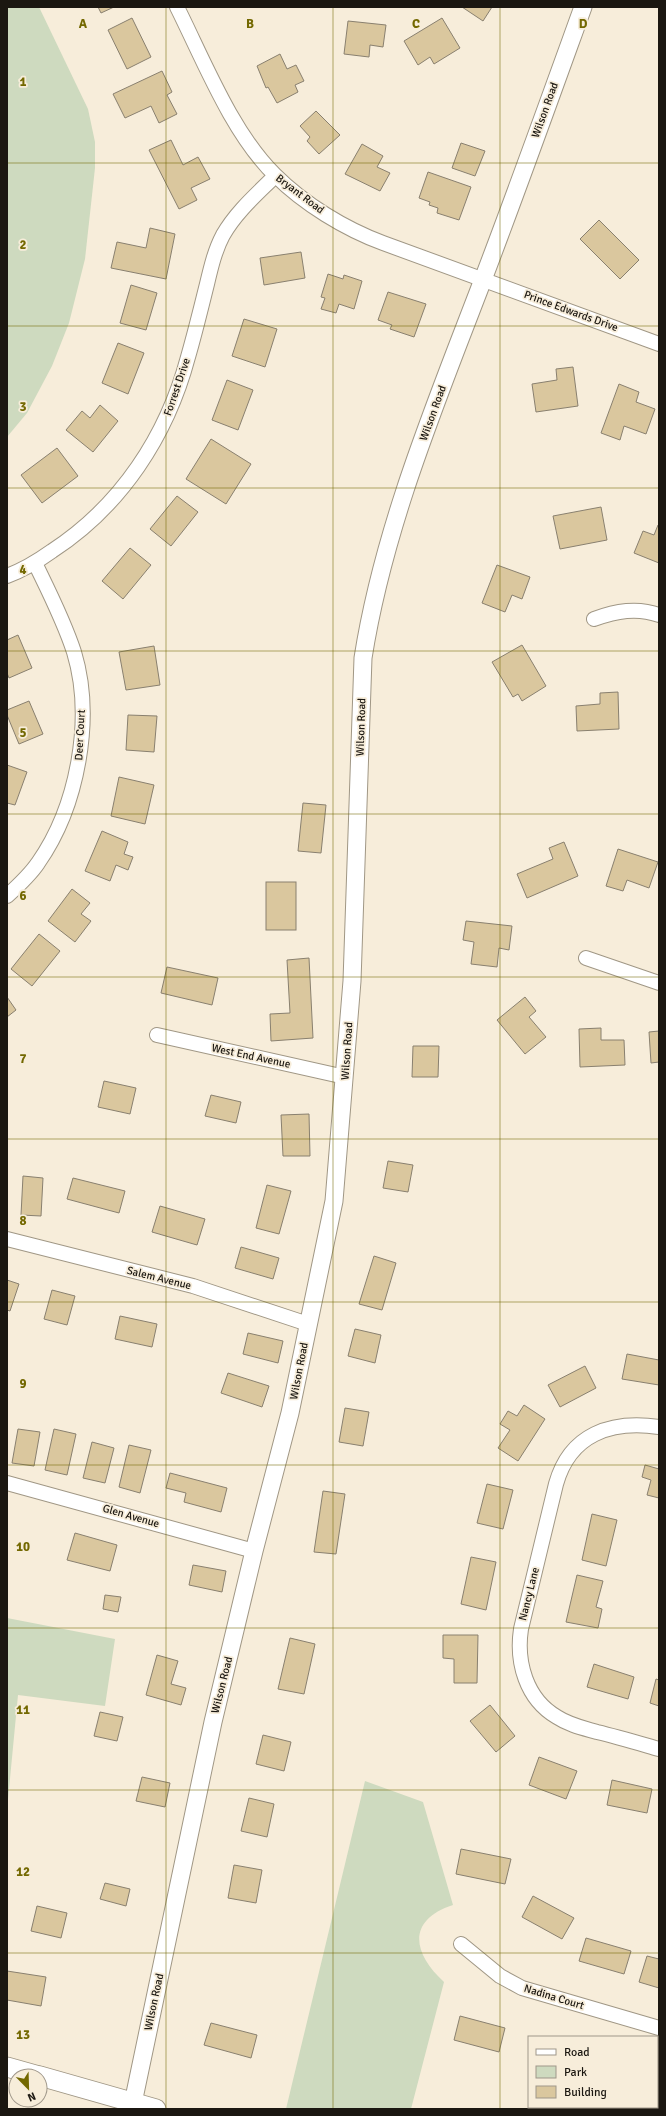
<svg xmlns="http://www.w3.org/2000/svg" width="666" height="2116" font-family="Signika,sans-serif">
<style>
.green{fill:#cedabf}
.building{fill:#dac79e;stroke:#89806f}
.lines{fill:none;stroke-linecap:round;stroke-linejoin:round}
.minor-casing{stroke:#a09785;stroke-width:16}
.tertiary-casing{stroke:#a09785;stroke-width:19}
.secondary-casing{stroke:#a09785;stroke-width:21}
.minor{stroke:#fff;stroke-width:14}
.tertiary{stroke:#fff;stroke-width:17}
.secondary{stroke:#fff;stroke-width:19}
.grid{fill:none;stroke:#736800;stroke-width:1;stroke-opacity:0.55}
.labels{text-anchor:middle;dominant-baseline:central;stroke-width:3.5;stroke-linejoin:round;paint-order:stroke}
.street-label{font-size:11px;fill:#1b1711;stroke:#f7edda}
.grid-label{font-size:13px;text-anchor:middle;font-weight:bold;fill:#736800;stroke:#f7edda;stroke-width:3.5;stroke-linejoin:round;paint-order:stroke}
</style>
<rect width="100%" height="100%" fill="#f7edda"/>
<g class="green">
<path d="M7,7h32l49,102 7,33v26l-10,91 -16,64 -17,43 -25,47 -20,24z"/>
<path d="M7,1618l108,21 -10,67 -87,-11 -11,115z"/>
<path d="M365,1781l58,21 30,103c-46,15 -41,48 -9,77l-33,127h-125z"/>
</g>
<g class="building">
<path d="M98,7h16l-13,6z"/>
<path d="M462,7h30l-9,14z"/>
<path d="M132,18l19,39 -24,12 -19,-39z"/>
<path d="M442,18l18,30 -26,16 -4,-7 -12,8 -14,-24z"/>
<path d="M348,21l38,4 -3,22 -13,-2 -1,12 -25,-3z"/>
<path d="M280,54l7,15 9,-4 8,16 -9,4 3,7 -21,11 -9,-16 -2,1 -9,-22z"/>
<path d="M162,71l10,21 -5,3 10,19 -18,9 -8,-17 -26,12 -12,-24z"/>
<path d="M316,111l24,24 -21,19 -12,-13 3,-4 -10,-11z"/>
<path d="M171,140l12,25 15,-8 12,22 -19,9 6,12 -18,9 -30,-59z"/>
<path d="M461,143l24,8 -10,25 -23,-8z"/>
<path d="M362,144l21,12 -6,11 13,6 -10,18 -35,-17z"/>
<path d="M428,172l43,15 -12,33 -22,-7 1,-5 -9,-3 1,-3 -11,-4z"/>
<path d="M599,220l40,40 -19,19 -40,-40z"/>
<path d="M150,228l25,6 -9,45 -55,-11 6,-26 29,6z"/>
<path d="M301,252l4,26 -41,7 -4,-27z"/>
<path d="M328,274l15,5 1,-4 18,6 -8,28 -15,-5 -3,9 -15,-4 4,-11 -4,-1z"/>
<path d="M131,285l26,8 -11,37 -26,-7z"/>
<path d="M388,292l38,12 -12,33 -24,-8 2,-4 -14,-5z"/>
<path d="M244,319l33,10 -12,38 -33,-11z"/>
<path d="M118,343l26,10 -16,41 -26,-11z"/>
<path d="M573,367l5,39 -42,6 -4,-28 25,-4 -1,-11z"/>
<path d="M227,380l26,10 -15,40 -26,-10z"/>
<path d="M619,384l20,8 -3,10 19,7 -9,25 -22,-8 -4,14 -19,-7z"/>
<path d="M100,405l18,16 -25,31 -27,-22 16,-19 8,7z"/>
<path d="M211,439l40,25 -25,40 -40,-25z"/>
<path d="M57,448l21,28 -36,27 -21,-28z"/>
<path d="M177,496l21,16 -27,34 -21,-17z"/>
<path d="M601,507l6,33 -47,9 -7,-33z"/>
<path d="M658,525l1,1v37l-25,-10 9,-22 11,4z"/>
<path d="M130,548l21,17 -28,34 -21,-18z"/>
<path d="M497,565l33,12 -8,22 -10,-4 -7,17 -23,-9z"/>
<path d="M18,635l14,33 -23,10 -2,-5v-33z"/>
<path d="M522,645l24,41 -24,15 -4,-7 -5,3 -21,-35z"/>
<path d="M154,646l6,39 -34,5 -7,-38z"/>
<path d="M618,692l1,37 -42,2 -1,-25 24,-2v-11z"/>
<path d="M29,701l14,33 -24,10 -12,-29v-5z"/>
<path d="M128,715l29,1 -3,36 -28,-2z"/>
<path d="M7,765l20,7 -12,33 -8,-2z"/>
<path d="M119,777l35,8 -9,39 -34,-8z"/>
<path d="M303,803l23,2 -5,48 -23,-2z"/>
<path d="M102,831l26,11 -4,12 9,3 -5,13 -12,-5 -6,16 -25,-10z"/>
<path d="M564,842l14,34 -51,22 -10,-24 36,-15 -4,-11z"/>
<path d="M618,849l40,13 -9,26 -22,-8 -4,11 -17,-5z"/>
<rect x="266" y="882" width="30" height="48"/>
<path d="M72,889l18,14 -9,11 10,7 -16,21 -27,-21z"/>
<path d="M466,921l46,5 -3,24 -10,-2 -2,19 -26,-3 3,-22 -11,-2z"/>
<path d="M39,934l21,17 -28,35 -21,-17z"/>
<path d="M309,958l4,80 -42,3 -1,-27 20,-1 -3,-53z"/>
<path d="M167,967l51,11 -6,27 -51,-12z"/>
<path d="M7,997l9,13 -9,7z"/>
<path d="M525,997l11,14 -7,6 17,20 -21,17 -28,-34z"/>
<path d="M601,1028v12h23l1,25 -45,2 -1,-38z"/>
<path d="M659,1031v31l-8,1 -2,-31z"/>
<path d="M413,1046h26l-1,31h-26z"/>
<path d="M104,1081l32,7 -6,26 -32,-7z"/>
<path d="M211,1095l30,7 -5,21 -31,-7z"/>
<path d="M309,1114l1,42h-27l-2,-41z"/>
<path d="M388,1161l25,4 -5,27 -25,-4z"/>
<path d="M23,1176l20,2 -2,38 -20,-1z"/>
<path d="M73,1178l52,13 -6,22 -52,-14z"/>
<path d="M267,1185l24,6 -12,43 -23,-6z"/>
<path d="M160,1206l45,13 -8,26 -45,-13z"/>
<path d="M241,1247l38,11 -6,21 -38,-11z"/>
<path d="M374,1256l22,7 -14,47 -23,-6z"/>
<path d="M7,1280l12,4 -9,27 -3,-1z"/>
<path d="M52,1290l23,6 -8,29 -23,-6z"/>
<path d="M120,1316l37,8 -5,23 -37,-8z"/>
<path d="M355,1329l26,6 -6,28 -27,-7z"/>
<path d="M248,1333l35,8 -5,22 -35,-9z"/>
<path d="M627,1354l32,6v25l-37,-6z"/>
<path d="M585,1366l11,22 -36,19 -12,-22z"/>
<path d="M228,1373l41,13 -7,21 -41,-14z"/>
<path d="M524,1405l21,14 -27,42 -20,-13 12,-18 -10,-6 8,-13 9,5z"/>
<path d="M345,1408l24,4 -6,34 -24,-4z"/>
<path d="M18,1429l22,3 -6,34 -22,-3z"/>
<path d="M54,1429l22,5 -9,41 -22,-5z"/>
<path d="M92,1442l22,6 -9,35 -22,-5z"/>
<path d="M129,1445l22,5 -11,43 -21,-6z"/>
<path d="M645,1465l14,4v29l-12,-3 4,-15 -9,-3z"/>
<path d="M170,1473l57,15 -6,24 -37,-10 2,-9 -20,-5z"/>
<path d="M487,1484l26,6 -10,39 -26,-6z"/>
<path d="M323,1491l22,3 -9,60 -22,-2z"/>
<path d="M592,1514l25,6 -11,46 -24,-6z"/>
<path d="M75,1533l42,12 -7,26 -43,-11z"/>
<path d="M471,1557l25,5 -10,48 -25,-6z"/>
<path d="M193,1565l33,6 -4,21 -33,-7z"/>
<path d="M577,1575l26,6 -7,26 6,2 -4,19 -32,-6z"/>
<path d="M105,1595l16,2 -3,15 -15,-3z"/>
<path d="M443,1635h35l-1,48h-23v-24l-11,-1z"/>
<path d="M290,1638l25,6 -11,50 -26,-5z"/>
<path d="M157,1655l21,6 -7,23 15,4 -5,17 -35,-10z"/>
<path d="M594,1664l40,13 -6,22 -41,-12z"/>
<path d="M656,1679l3,1v26l-9,-3z"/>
<path d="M490,1705l25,31 -19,16 -26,-31z"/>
<path d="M100,1712l23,5 -6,24 -23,-5z"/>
<path d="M263,1735l28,7 -7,29 -28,-7z"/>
<path d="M539,1757l38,14 -11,28 -37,-14z"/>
<path d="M142,1777l28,6 -5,24 -29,-6z"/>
<path d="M612,1780l40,9 -5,24 -40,-8z"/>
<path d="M249,1798l25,6 -7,33 -26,-6z"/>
<path d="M461,1849l50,10 -6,25 -49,-10z"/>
<path d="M234,1865l28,5 -6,33 -28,-5z"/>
<path d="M105,1883l25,6 -4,17 -26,-7z"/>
<path d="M533,1896l41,22 -12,21 -40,-22z"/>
<path d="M37,1906l30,7 -6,25 -30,-7z"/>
<path d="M586,1938l45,13 -7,23 -45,-13z"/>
<path d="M647,1956l12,3v29l-20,-6z"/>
<path d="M7,1971l39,6 -5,29 -34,-6z"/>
<path d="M460,2016l45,12 -6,24 -45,-12z"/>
<path d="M211,2023l46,12 -6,23 -47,-13z"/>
</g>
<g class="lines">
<g class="minor-casing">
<g id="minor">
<path d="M177,7c27,54 55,126 98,168 29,29 70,54 108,68l276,101"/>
<path d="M7,576c16,-6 31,-15 45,-25 69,-45 115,-115 136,-194 7,-24 13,-49 19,-73 4,-17 8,-34 16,-49 13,-23 34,-41 52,-59"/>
<path d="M594,619c22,-8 43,-12 65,-4"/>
<path d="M7,896c11,-10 23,-21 31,-33 40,-57 56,-145 36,-211 -10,-31 -25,-60 -39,-89"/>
<path d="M586,958l73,25"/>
<path d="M157,1035l188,42"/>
<path d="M7,1239l186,47 115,38"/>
<path d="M659,1427c-48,-7 -89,7 -103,57l-35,145c-5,33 5,70 36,88 12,8 26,11 40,15 21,5 41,11 62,17"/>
<path d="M7,1483l247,68"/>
<path d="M461,1944l39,32 22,12 137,40"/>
</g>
</g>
<g class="tertiary-casing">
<path id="tertiary" d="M134,2109l-1,-6 80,-381 41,-171 36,-138 44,-212 18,-220 11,-323c20,-127 70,-248 116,-368 36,-94 70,-189 104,-283"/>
</g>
<g class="secondary-casing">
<g id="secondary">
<path d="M7,2067l32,9"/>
<path d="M40,2076l116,33"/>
</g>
</g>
<use href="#minor" class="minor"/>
<use href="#tertiary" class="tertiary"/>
<use href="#secondary" class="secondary"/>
</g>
<path class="grid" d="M166,7v2102M333,7v2102M500,7v2102M7,163h652M7,326h652M7,488h652M7,651h652M7,814h652M7,977h652M7,1139h652M7,1302h652M7,1465h652M7,1628h652M7,1790h652M7,1953h652"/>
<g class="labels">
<g class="street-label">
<text transform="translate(545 110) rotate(-70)">Wilson Road</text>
<text transform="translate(300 194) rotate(37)">Bryant Road</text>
<text transform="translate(571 311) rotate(20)">Prince Edwards Drive</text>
<text transform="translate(177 387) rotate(-71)">Forrest Drive</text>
<text transform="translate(433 413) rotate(-70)">Wilson Road</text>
<text transform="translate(361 727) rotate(-88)">Wilson Road</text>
<text transform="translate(80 735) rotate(-87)">Deer Court</text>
<text transform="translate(347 1051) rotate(-86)">Wilson Road</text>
<text transform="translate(251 1056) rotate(12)">West End Avenue</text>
<text transform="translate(159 1278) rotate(14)">Salem Avenue</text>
<text transform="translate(299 1371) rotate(-79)">Wilson Road</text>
<text transform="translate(131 1516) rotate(16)">Glen Avenue</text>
<text transform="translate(529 1594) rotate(-76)">Nancy Lane</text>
<text transform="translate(222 1685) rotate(-76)">Wilson Road</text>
<text transform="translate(554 1997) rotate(17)">Nadina Court</text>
<text transform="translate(154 2002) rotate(-78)">Wilson Road</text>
</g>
</g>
<g class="grid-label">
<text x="83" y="28">A</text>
<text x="250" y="28">B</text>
<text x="416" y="28">C</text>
<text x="583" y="28">D</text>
<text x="23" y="86">1</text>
<text x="23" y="249">2</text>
<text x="23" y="411">3</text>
<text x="23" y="574">4</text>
<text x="23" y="737">5</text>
<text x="23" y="900">6</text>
<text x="23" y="1063">7</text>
<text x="23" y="1225">8</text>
<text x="23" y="1388">9</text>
<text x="23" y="1551">10</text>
<text x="23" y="1714">11</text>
<text x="23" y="1876">12</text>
<text x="23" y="2039">13</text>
</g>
<rect width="666" height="2116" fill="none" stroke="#1b1711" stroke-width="16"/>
<rect x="528" y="2036" width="130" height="72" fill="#f7edda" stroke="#9f978a"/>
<rect x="536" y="2049" width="20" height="6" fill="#ffffff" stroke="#9f978a"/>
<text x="564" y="2056" font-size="12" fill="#1b1711">Road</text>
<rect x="536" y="2066" width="20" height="12" fill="#cedabf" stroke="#9f978a"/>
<text x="564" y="2076" font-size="12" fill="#1b1711">Park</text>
<rect x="536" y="2086" width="20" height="12" fill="#dac79e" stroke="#9f978a"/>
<text x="564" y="2096" font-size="12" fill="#1b1711">Building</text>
<g transform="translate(28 2088) rotate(157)"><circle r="19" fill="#f7edda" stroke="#9f978a"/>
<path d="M0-3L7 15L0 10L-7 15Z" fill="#736800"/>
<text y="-6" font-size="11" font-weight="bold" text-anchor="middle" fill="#1b1711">N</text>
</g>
</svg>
